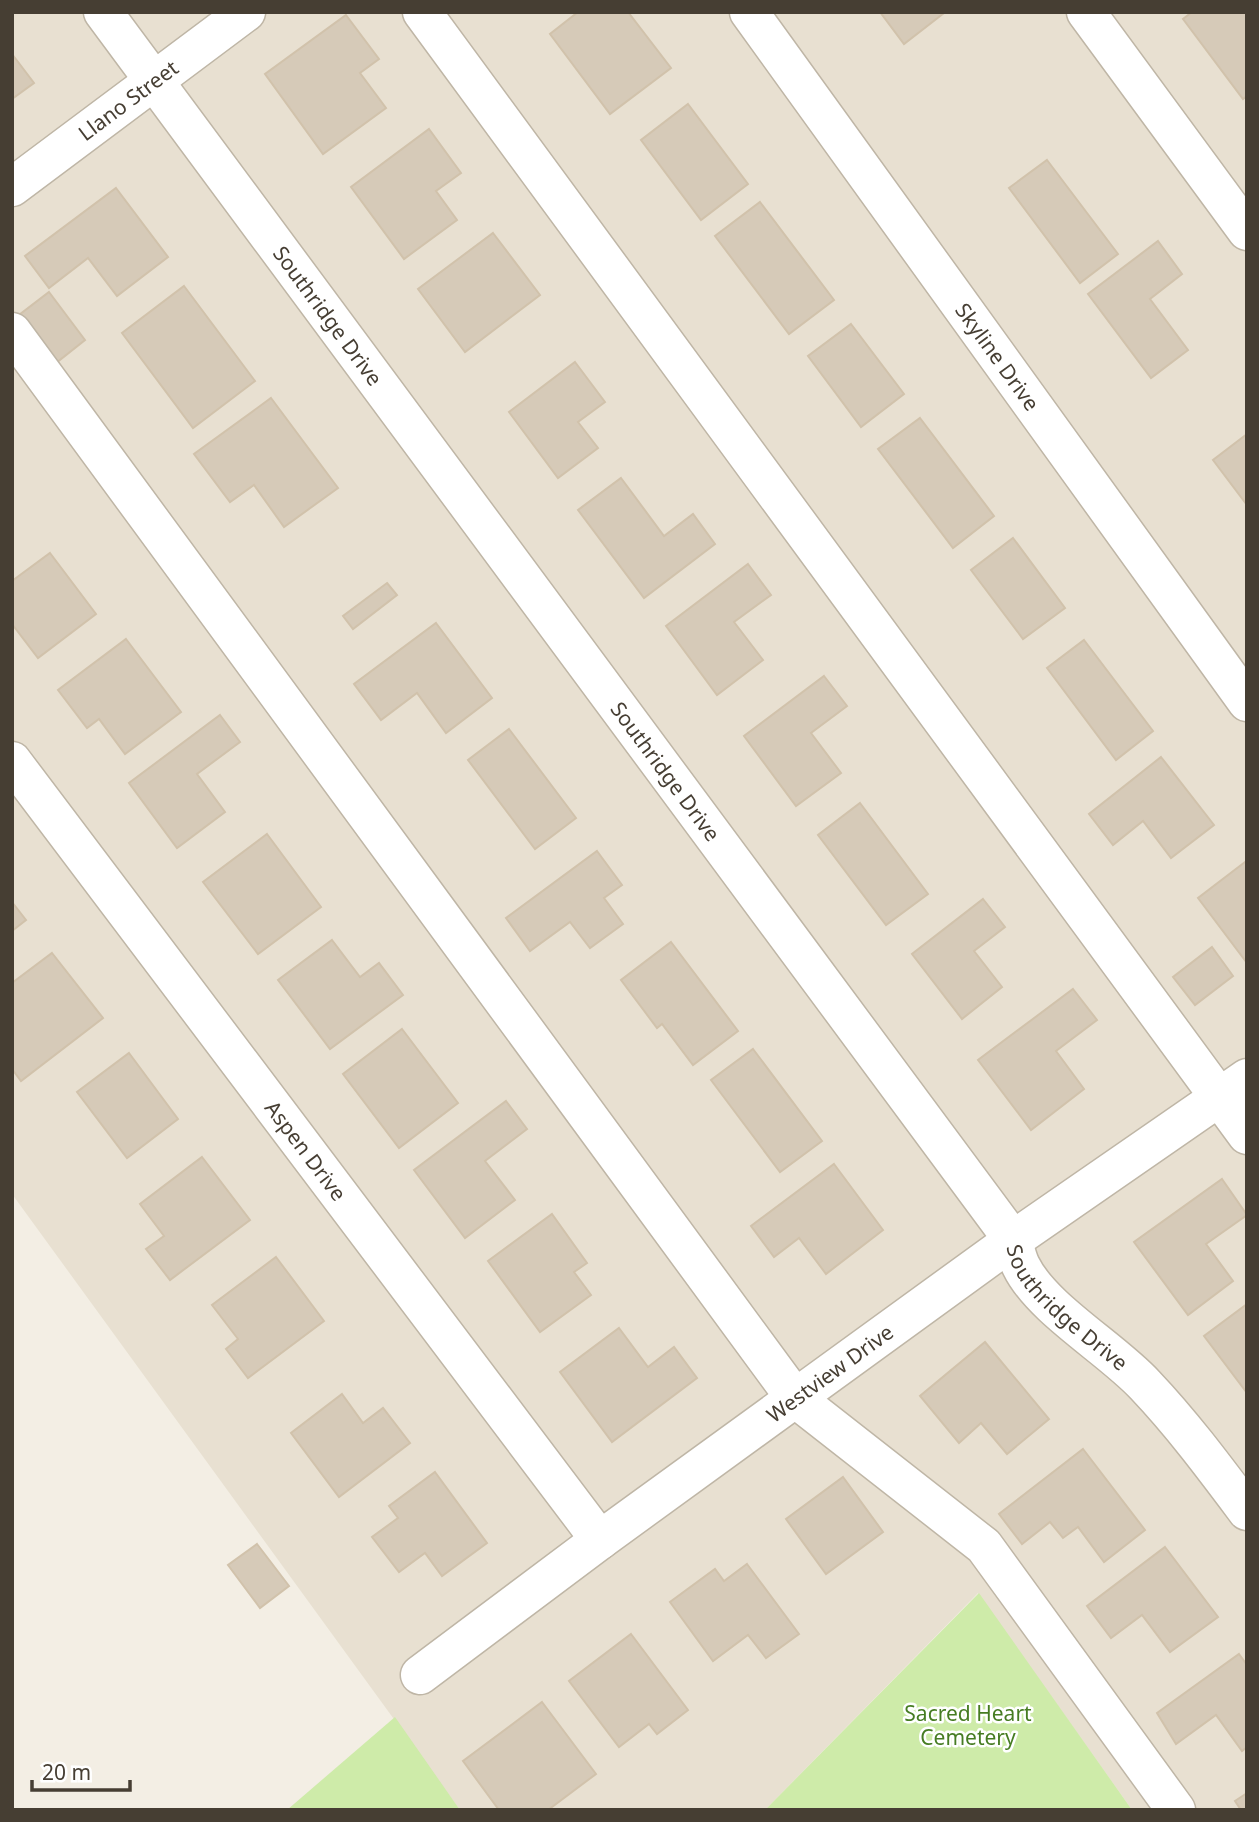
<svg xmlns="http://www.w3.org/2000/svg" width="1259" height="1822" font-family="'Noto Sans',sans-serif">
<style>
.residential{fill:#e8e0d1}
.green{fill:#ceeba9}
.building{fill:#d6cab8;stroke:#d1c2ab;stroke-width:2}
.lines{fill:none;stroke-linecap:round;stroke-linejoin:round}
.minor-casing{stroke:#bfb6a6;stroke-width:41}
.minor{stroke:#fff;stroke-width:38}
.labels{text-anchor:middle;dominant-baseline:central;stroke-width:5;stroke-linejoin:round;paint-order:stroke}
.street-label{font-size:21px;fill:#463e33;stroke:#fff}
.park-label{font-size:21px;fill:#467c22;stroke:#fff}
</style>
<rect width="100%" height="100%" fill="#f3eee4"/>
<path class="residential" d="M12,12h1235v1798h-115l-154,-217 -213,217h-305l-448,-616z"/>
<g class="green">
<path d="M979,1593l153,217h-367z"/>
<path d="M395,1717l65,93h-173z"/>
</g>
<g class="building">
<path d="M578,12h50l43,56 -61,46 -60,-80z"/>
<path d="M880,12h64v1l-40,31z"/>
<path d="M1192,12h55v84l-4,3 -60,-80z"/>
<path d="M346,15l33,44 -19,14 26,35 -63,46 -58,-80z"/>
<path d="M12,54l22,29 -22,16z"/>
<path d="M688,104l60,80 -47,36 -60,-80z"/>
<path d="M429,129l32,44 -25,18 21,29 -53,39 -53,-72z"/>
<path d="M1047,160l71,94 -38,29 -71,-95z"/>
<path d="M116,188l52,69 -51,39 -29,-38 -39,30 -24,-32z"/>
<path d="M760,202l74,98 -45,34 -74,-98z"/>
<path d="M493,233l47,62 -75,57 -47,-63z"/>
<path d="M1158,241l24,33 -32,25 38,51 -37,28 -63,-84z"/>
<path d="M184,286l71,95 -62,47 -71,-95z"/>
<path d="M49,292l36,48 -29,23 -37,-48z"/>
<path d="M851,324l53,70 -43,33 -53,-71z"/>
<path d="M575,362l30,40 -27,20 20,26 -40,30 -49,-66z"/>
<path d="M271,398l67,90 -54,39 -30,-42 -24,17 -36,-48z"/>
<path d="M920,418l74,98 -41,32 -75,-99z"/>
<path d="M1247,434v71l-34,-45z"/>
<path d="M621,478l43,58 29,-22 22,30 -71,54 -66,-88z"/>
<path d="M1013,538l52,70 -42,31 -52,-69z"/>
<path d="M50,553l46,61 -58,44 -26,-34v-43z"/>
<path d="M748,564l23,31 -37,27 29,38 -46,35 -51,-69z"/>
<path d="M387,583l10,12 -44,34 -10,-13z"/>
<path d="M436,623l56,75 -46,35 -29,-40 -36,27 -27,-36z"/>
<path d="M126,639l55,73 -56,42 -26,-35 -12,9 -29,-38z"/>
<path d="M1084,640l69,91 -37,29 -69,-92z"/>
<path d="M824,676l23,30 -36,27 30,40 -45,33 -52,-70z"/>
<path d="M220,715l20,27 -43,32 28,38 -48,36 -48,-65z"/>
<path d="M509,729l67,89 -41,31 -67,-89z"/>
<path d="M1161,757l53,68 -43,33 -28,-37 -30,24 -24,-31z"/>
<path d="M860,803l68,91 -42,31 -68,-90z"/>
<path d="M267,834l54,73 -63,47 -55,-72z"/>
<path d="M597,851l25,34 -18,13 19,26 -33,24 -20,-26 -40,29 -24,-33z"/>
<path d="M1245,862l2,2v99l-49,-65z"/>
<path d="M983,899l22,28 -31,24 28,36 -40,32 -50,-65z"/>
<path d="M12,902l14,18 -14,11z"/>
<path d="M332,940l28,37 19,-14 24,32 -73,54 -52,-69z"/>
<path d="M671,942l67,89 -45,34 -31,-41 -5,4 -36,-48z"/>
<path d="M1212,947l21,29 -38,29 -22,-28z"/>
<path d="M52,953l51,65 -82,63 -9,-12v-86z"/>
<path d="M1073,989l24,31 -41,31 28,38 -53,41 -53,-70z"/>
<path d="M402,1029l56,74 -59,45 -56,-74z"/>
<path d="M753,1049l69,92 -42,31 -69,-92z"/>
<path d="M129,1053l49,66 -51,39 -50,-66z"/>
<path d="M506,1101l21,28 -42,32 30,39 -50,38 -51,-68z"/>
<path d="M202,1157l48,63 -80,60 -24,-31 18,-13 -24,-32z"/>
<path d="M834,1164l49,66 -57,44 -27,-36 -25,19 -23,-31z"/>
<path d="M1222,1179l25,36 -41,29 27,37 -45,34 -54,-73z"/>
<path d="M552,1214l35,49 -13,9 17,23 -51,37 -52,-71z"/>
<path d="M276,1257l48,64 -76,57 -22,-29 12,-10 -26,-34z"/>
<path d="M1247,1304v89l-43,-57z"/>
<path d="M619,1328l29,39 26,-20 23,31 -85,64 -52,-70z"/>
<path d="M985,1342l64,77 -42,35 -26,-31 -22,20 -39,-47z"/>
<path d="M342,1394l21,29 20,-15 27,35 -71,54 -48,-64z"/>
<path d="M1083,1449l62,81 -41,32 -26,-35 -15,11 -13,-16 -28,22 -23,-30z"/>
<path d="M435,1472l52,71 -45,33 -17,-23 -26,19 -27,-35 26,-19 -9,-12z"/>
<path d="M843,1477l40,55 -57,42 -40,-55z"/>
<path d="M257,1544l32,42 -29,22 -32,-43z"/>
<path d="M1165,1547l53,70 -48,35 -28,-37 -31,23 -24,-32z"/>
<path d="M747,1564l52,70 -33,24 -18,-23 -35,26 -43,-59 45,-33 9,12z"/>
<path d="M631,1634l57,76 -31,24 -8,-10 -30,23 -50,-66z"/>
<path d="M1239,1654l8,11v82l-5,4 -26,-36 -40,29 -19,-31z"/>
<path d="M542,1702l54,72 -48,36h-49l-36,-49z"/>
<path d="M1247,1793v17h-6l-6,-9z"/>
</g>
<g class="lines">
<g class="minor-casing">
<g id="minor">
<path id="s1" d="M103,12l910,1228c2,8 4,18 8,26 21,43 91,83 124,119 37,39 69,82 102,126"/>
<path d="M422,12l825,1123"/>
<path id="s2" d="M749,12l498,690"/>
<path d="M1086,12l161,219"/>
<path id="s3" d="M12,187l234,-175"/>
<path d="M12,332l783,1066 189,148 192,264"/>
<path id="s4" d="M12,761l588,779"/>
<path id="s5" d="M420,1675l180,-135 413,-300 234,-162"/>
</g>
</g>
<use href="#minor" class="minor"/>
</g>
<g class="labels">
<g class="street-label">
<text stroke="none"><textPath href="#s3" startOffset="145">Llano Street</textPath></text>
<text stroke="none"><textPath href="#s1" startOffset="378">Southridge Drive</textPath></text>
<text stroke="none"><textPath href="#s2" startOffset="425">Skyline Drive</textPath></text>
<text stroke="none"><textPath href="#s1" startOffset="945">Southridge Drive</textPath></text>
<text stroke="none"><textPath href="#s4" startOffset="488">Aspen Drive</textPath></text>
<text stroke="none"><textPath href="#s1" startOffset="1617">Southridge Drive</textPath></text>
<text stroke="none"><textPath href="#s5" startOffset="509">Westview Drive</textPath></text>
</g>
<g class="park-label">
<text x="968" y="1713">Sacred Heart<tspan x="968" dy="24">Cemetery</tspan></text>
</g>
</g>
<rect width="1259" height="1822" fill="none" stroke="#463e33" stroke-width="28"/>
<path d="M32 1780v10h98v-10" fill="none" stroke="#463e33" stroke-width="3.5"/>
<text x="42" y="1780" font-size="21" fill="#463e33" stroke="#ffffff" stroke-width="5" paint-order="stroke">20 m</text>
</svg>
